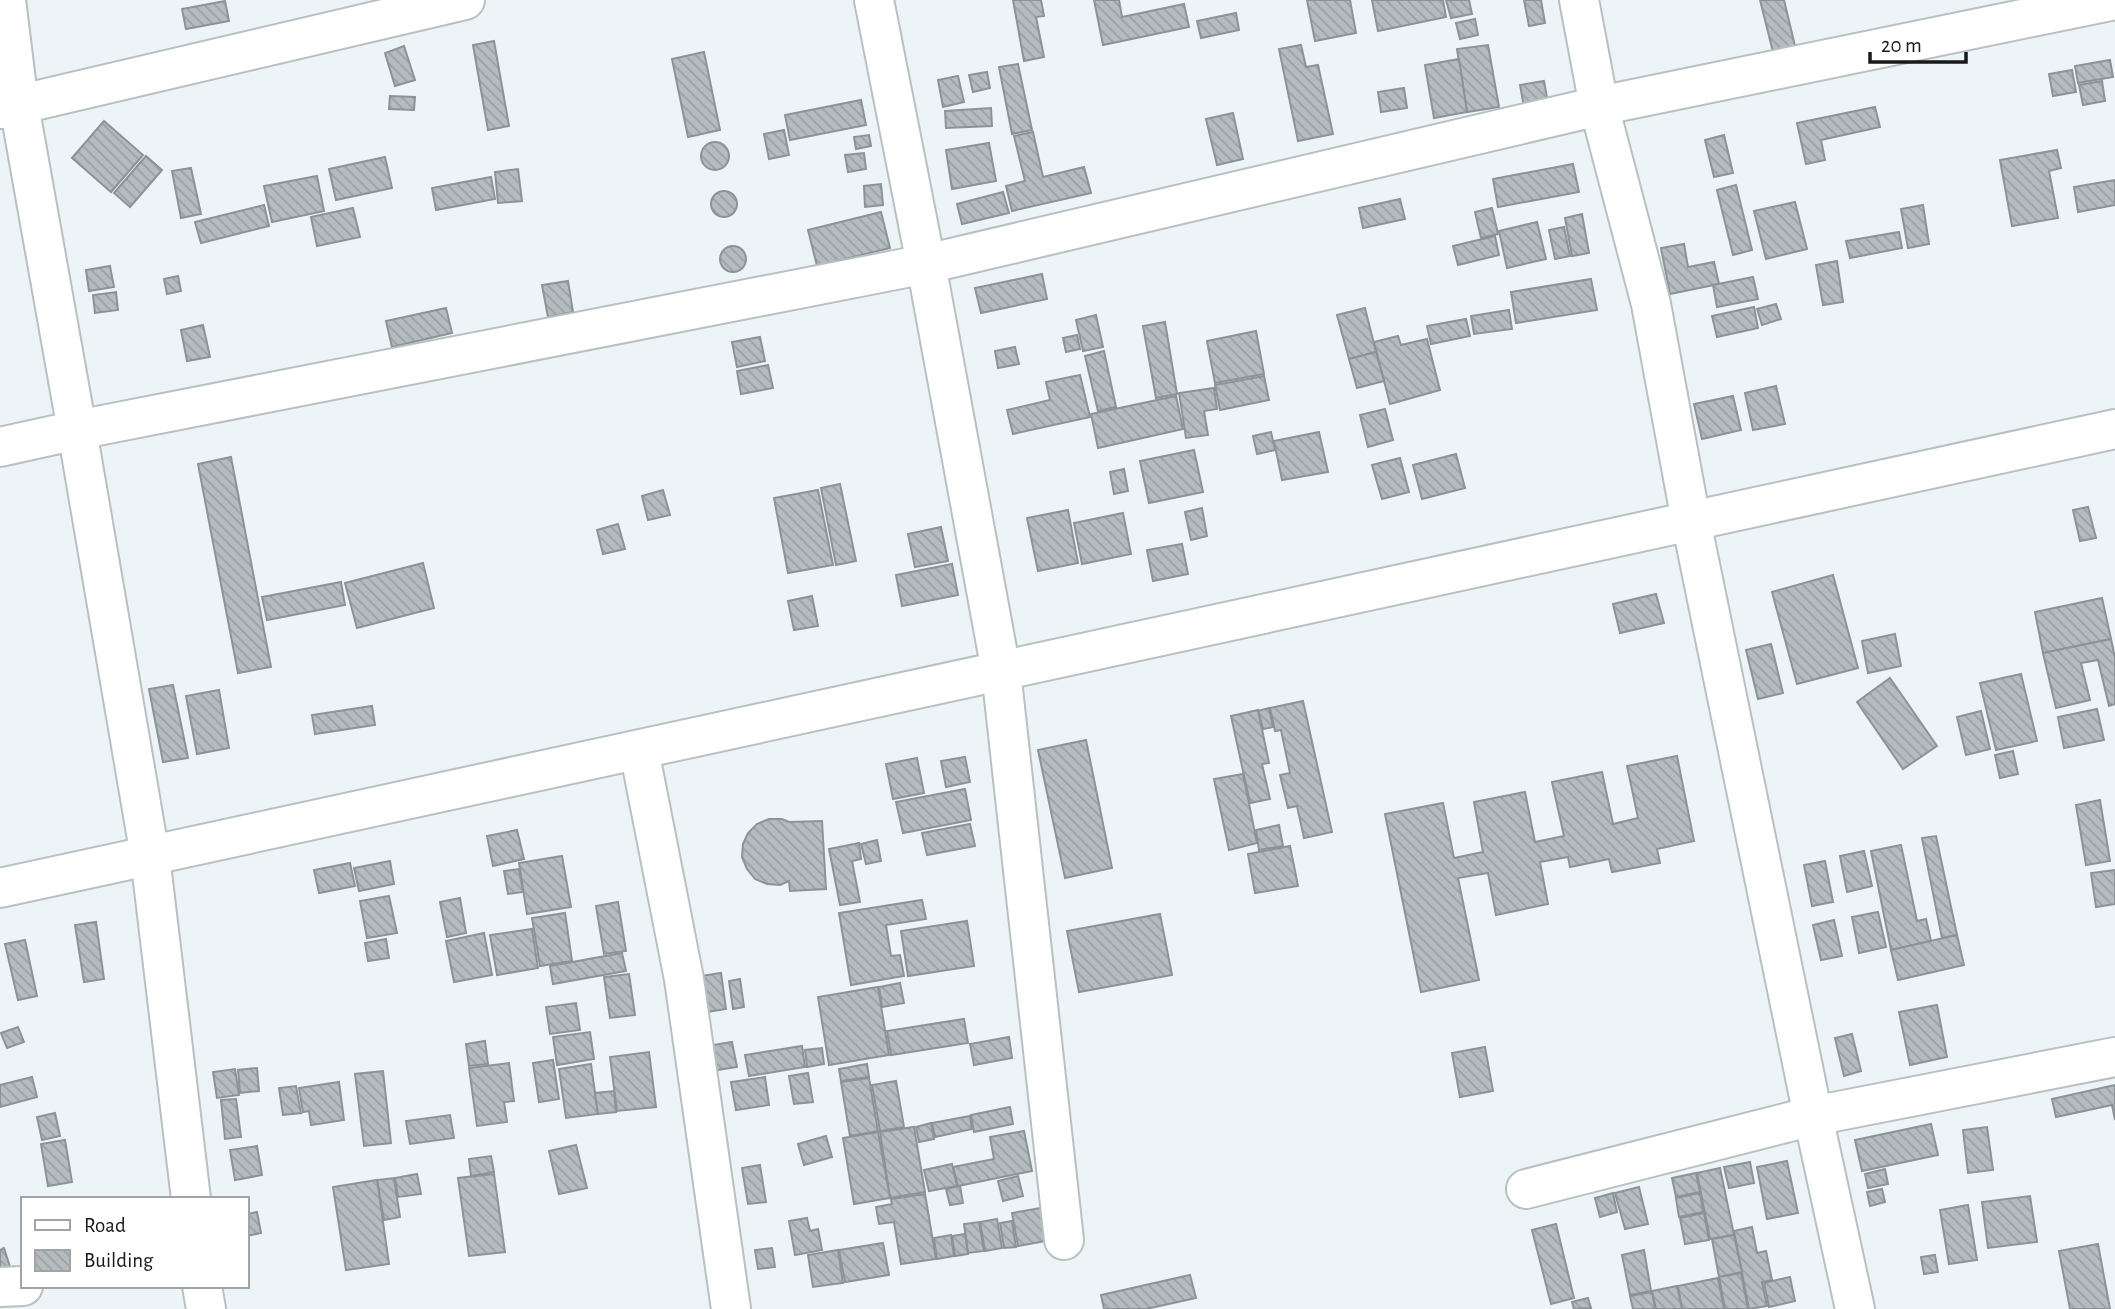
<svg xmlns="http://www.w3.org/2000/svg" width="2115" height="1309" font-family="'Alegreya Sans',sans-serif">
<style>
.building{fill:url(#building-back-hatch);stroke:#8c9396;stroke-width:2}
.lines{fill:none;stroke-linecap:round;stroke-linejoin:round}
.minor-casing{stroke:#b9c0c3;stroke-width:42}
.minor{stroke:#fff;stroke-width:38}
</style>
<defs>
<pattern id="building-back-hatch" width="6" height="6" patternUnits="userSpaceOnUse" patternTransform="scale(1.75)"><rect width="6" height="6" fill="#b4bcbf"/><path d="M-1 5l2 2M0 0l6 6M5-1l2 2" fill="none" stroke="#9aa1a4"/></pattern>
</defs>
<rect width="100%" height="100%" fill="#ecf4f8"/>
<g class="building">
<path d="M1013,0h28l3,16 -8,1 8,40 -20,4z"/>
<path d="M1094,0h25l3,17 62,-13 5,23 -86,18z"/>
<path d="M1307,0h43l6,33 -41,8z"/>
<path d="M1372,0h71l3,17 -68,14z"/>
<path d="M1446,0h23l3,14 -21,4z"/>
<path d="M1524,0h17l4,23 -16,3z"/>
<path d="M1760,0h24l12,50 -22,6z"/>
<path d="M225,1l4,20 -43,8 -4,-20z"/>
<path d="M1236,13l3,17 -38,8 -4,-17z"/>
<path d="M1475,19l3,16 -18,4 -4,-16z"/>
<path d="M494,41l15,85 -21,4 -15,-85z"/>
<path d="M1301,45l5,22 12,-2 15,69 -35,7 -19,-92z"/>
<path d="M1488,45l11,62 -32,5 -10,-63z"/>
<path d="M404,46l11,34 -20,6 -10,-33z"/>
<path d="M704,52l16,78 -32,7 -16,-78z"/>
<path d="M1459,59l8,53 -33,6 -9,-53z"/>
<path d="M2110,60l3,17 -35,6 -3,-17z"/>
<path d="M1018,64l14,66 -20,4 -13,-67z"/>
<path d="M2072,70l4,22 -23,4 -4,-22z"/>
<path d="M987,72l3,16 -17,4 -4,-17z"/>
<path d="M958,76l6,26 -21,5 -5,-27z"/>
<path d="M1544,81l4,22 -24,4 -4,-22z"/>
<path d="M2102,81l3,20 -22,4 -4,-20z"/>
<path d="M1404,88l3,20 -26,4 -3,-20z"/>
<path d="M390,96l25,1 -1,13 -25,-1z"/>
<path d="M861,100l5,25 -76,15 -5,-25z"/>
<path d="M1875,107l5,20 -59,13 4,20 -19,4 -9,-41z"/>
<path d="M991,108l1,18 -46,2 -1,-17z"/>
<path d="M1233,113l10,46 -26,6 -11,-46z"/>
<path d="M104,121l39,34 -32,37 -39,-34z"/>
<path d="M784,130l5,25 -20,4 -5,-25z"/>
<path d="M1033,132l10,45 41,-10 7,26 -79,18 -6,-25 19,-5 -11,-45z"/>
<path d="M869,135l2,11 -15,3 -2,-12z"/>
<path d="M1724,135l9,38 -19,4 -9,-37z"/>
<circle cx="715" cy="156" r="14"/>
<path d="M989,143l7,38 -44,8 -6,-39z"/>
<path d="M2057,150l4,18 -12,3 9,47 -46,8 -12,-66z"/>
<path d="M864,153l2,16 -18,3 -3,-17z"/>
<path d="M146,156l16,14 -32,37 -16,-14z"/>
<path d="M385,157l7,31 -56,12 -7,-31z"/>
<path d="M1573,164l6,28 -81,15 -5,-28z"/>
<path d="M191,168l10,46 -20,4 -9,-47z"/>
<path d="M518,169l4,32 -24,2 -3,-31z"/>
<path d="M317,176l7,35 -52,11 -8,-36z"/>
<path d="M491,177l4,22 -59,11 -4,-22z"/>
<path d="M2115,180v25l-37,7 -4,-25z"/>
<path d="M881,184l2,21 -18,2 -1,-21z"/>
<path d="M1736,185l16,65 -19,5 -16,-65z"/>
<circle cx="724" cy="204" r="13"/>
<path d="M1003,192l6,21 -47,11 -5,-20z"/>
<path d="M1400,199l5,20 -42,9 -4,-20z"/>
<path d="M1795,202l12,47 -41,10 -12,-48z"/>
<path d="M264,205l5,21 -68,17 -6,-21z"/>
<path d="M1923,205l6,39 -21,4 -7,-39z"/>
<path d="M353,208l7,29 -43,9 -6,-29z"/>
<path d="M1492,208l6,26 -17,4 -6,-26z"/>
<path d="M881,212l9,36 -73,18 -9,-36z"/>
<path d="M1582,214l7,39 -17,3 -7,-38z"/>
<path d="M1537,222l9,37 -39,9 -8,-37z"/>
<path d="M1564,227l6,29 -15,3 -6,-29z"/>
<path d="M1899,232l3,16 -52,10 -4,-17z"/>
<path d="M1495,236l4,19 -41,10 -5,-19z"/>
<path d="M1684,244l4,23 26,-5 5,22 -49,10 -9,-46z"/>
<circle cx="733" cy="259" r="13"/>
<path d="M1837,261l6,41 -20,3 -7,-40z"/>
<path d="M110,266l4,21 -25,4 -3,-21z"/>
<path d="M1042,274l5,25 -66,14 -6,-25z"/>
<path d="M178,276l3,15 -14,3 -3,-15z"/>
<path d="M1753,277l5,22 -41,8 -4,-22z"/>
<path d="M1591,279l6,31 -81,13 -5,-31z"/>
<path d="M568,281l5,31 -25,5 -6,-32z"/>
<path d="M116,292l2,18 -23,3 -2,-18z"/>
<path d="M1776,304l5,15 -19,6 -5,-16z"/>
<path d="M1754,307l4,21 -41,9 -5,-21z"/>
<path d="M446,308l6,25 -60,14 -6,-26z"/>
<path d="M1365,308l11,44 -27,7 -12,-44z"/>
<path d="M1509,310l3,19 -38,5 -3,-18z"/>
<path d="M1096,315l7,32 -20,4 -7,-31z"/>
<path d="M1466,319l4,17 -39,8 -4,-18z"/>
<path d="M1165,322l12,72 -21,4 -13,-72z"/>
<path d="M203,325l7,32 -23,4 -6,-31z"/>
<path d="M1256,331l8,43 -49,9 -8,-42z"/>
<path d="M1077,335l3,14 -14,3 -3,-14z"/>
<path d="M1398,336l3,9 26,-6 13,51 -50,14 -16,-62z"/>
<path d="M760,337l5,24 -28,6 -5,-25z"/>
<path d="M1015,347l4,17 -21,4 -3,-17z"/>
<path d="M1104,351l12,56 -18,4 -13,-55z"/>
<path d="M1376,352l8,29 -27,7 -8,-29z"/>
<path d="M768,365l5,23 -32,6 -4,-23z"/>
<path d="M1080,375l10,42 -77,17 -6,-24 43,-10 -4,-18z"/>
<path d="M1264,376l5,24 -49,10 -5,-25z"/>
<path d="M1776,386l9,38 -32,6 -8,-37z"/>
<path d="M1214,388l3,21 -13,2 4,24 -22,3 -7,-45z"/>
<path d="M1176,396l7,33 -85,19 -7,-34z"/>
<path d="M1733,396l8,34 -39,9 -8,-35z"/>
<path d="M1385,409l8,31 -25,7 -8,-32z"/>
<path d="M1271,432l4,18 -18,4 -4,-18z"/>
<path d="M1319,432l9,40 -46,8 -8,-39z"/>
<path d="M1194,450l9,42 -54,11 -9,-42z"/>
<path d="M1456,454l9,34 -43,11 -9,-34z"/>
<path d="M231,457l40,210 -33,6 -40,-209z"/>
<path d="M1400,458l9,34 -27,7 -10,-34z"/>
<path d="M1124,469l4,22 -14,3 -4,-22z"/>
<path d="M840,484l16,77 -20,4 -15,-77z"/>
<path d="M663,490l7,25 -22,5 -6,-24z"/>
<path d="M818,490l15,75 -45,8 -14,-75z"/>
<path d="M2088,507l8,31 -16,3 -7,-31z"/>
<path d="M1202,508l5,28 -16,4 -6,-28z"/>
<path d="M1068,510l10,53 -40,8 -11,-53z"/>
<path d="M1123,513l8,41 -49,10 -8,-41z"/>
<path d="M618,524l7,25 -22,5 -6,-24z"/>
<path d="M941,527l7,34 -33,6 -7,-33z"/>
<path d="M1182,544l6,30 -35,7 -6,-31z"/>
<path d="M423,563l11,45 -77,20 -12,-45z"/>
<path d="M952,564l6,31 -56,11 -6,-31z"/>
<path d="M1833,575l25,93 -61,16 -25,-92z"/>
<path d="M341,582l4,23 -78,15 -5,-23z"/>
<path d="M1656,594l8,29 -44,10 -7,-29z"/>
<path d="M812,596l6,30 -24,4 -6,-29z"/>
<path d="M2102,598l9,41 -68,14 -8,-41z"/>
<path d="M1895,634l6,32 -33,7 -6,-32z"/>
<path d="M2111,639l4,19v46l-6,2 -11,-46 -17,3 9,37 -34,8 -13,-55z"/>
<path d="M1771,644l12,49 -25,6 -12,-49z"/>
<path d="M2021,674l16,67 -41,9 -16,-67z"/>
<path d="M1890,678l47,68 -34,23 -46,-67z"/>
<path d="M173,685l15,73 -25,4 -14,-73z"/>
<path d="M219,690l10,58 -32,6 -11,-58z"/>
<path d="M1303,701l29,131 -28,6 -7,-32 -9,2 -8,-33 10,-2 -9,-43 -6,1 -5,-23z"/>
<path d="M372,706l3,19 -60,9 -3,-19z"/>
<path d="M1269,708l4,19 -10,2 -5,-18z"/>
<path d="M2097,709l7,31 -40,8 -6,-31z"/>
<path d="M1258,710l11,53 -7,1 8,35 -20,4 -19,-87z"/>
<path d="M1981,711l9,38 -24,6 -9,-38z"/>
<path d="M1086,740l26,128 -47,10 -27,-128z"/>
<path d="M2013,751l5,23 -18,4 -5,-23z"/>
<path d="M1677,756l17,85 -37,8 3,14 -48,9 -3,-13 -39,8 -2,-10 -28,5 8,42 -52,11 -8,-42 -30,5 21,102 -58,12 -36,-178 58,-11 11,55 29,-6 -9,-50 51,-10 10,50 29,-6 -12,-54 50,-10 11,52 25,-6 -11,-52z"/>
<path d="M965,757l5,25 -24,5 -5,-26z"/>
<path d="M917,758l7,35 -31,6 -7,-35z"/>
<path d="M1243,774l14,69 -28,7 -15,-71z"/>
<path d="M965,789l6,31 -68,13 -7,-31z"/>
<path d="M2100,800l10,61 -24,4 -10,-60z"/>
<path d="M769,819h13l7,3 33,-1 4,68 -36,2 -1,-10 -9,4 -13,-1 -12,-5 -8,-10 -5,-12 1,-13 5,-11 9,-9z"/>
<path d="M970,824l5,22 -48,9 -5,-22z"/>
<path d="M1279,825l4,21 -24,4 -3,-20z"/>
<path d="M517,830l7,29 -31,7 -6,-30z"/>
<path d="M1936,836l21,99 -15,3 -20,-100z"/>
<path d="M877,840l4,21 -15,3 -5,-20z"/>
<path d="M859,843l2,16 -9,2 8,41 -20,3 -11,-56z"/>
<path d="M1901,845l16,76 9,-2 5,22 -40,9 -20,-99z"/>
<path d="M1290,846l8,40 -43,7 -7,-39z"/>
<path d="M1864,851l8,35 -25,6 -7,-36z"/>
<path d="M562,856l9,51 -44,7 -8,-51z"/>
<path d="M390,861l4,23 -35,7 -5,-23z"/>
<path d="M1825,861l8,41 -21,4 -8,-41z"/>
<path d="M350,863l5,23 -36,7 -5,-23z"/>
<path d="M519,869l4,23 -15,2 -4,-23z"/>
<path d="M2115,870v34l-19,3 -5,-34z"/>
<path d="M389,896l8,37 -30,5 -7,-37z"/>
<path d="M460,898l6,35 -19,4 -7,-35z"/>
<path d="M922,900l4,19 -40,6 5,31 9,-1 4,21 -53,9 -12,-72z"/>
<path d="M618,902l8,49 -22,3 -8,-48z"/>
<path d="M1878,912l8,35 -27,6 -7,-36z"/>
<path d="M565,913l7,48 -32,5 -8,-48z"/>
<path d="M1160,914l12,61 -93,17 -12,-61z"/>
<path d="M1834,920l8,36 -21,4 -8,-35z"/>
<path d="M967,921l7,45 -66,10 -7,-45z"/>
<path d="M96,922l8,57 -20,3 -9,-57z"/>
<path d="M532,929l6,39 -41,7 -7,-40z"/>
<path d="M484,933l8,42 -38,7 -8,-41z"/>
<path d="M1957,935l7,30 -66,15 -7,-30z"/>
<path d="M386,939l3,19 -21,3 -3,-18z"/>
<path d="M25,940l12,56 -19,4 -13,-56z"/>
<path d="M622,953l4,18 -73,13 -3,-18z"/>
<path d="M721,973l5,36 -19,3 -6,-36z"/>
<path d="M629,974l6,41 -25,3 -6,-41z"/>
<path d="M740,979l4,28 -11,2 -4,-28z"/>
<path d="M900,983l4,20 -22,4 -3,-20z"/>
<path d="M878,987l11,68 -60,10 -11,-68z"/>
<path d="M576,1003l4,27 -30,4 -4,-27z"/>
<path d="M1937,1005l10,52 -37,8 -11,-53z"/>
<path d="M964,1019l4,24 -77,12 -4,-24z"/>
<path d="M18,1027l6,15 -17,6 -6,-15z"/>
<path d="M590,1032l4,27 -37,6 -4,-28z"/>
<path d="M1852,1034l9,37 -17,5 -9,-38z"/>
<path d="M1009,1037l3,21 -38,7 -4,-21z"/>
<path d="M485,1041l3,23 -19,2 -3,-22z"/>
<path d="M732,1042l5,25 -20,3 -4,-25z"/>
<path d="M802,1046l3,21 -56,9 -4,-21z"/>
<path d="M1485,1047l8,44 -33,6 -8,-44z"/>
<path d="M822,1048l2,16 -17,3 -2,-17z"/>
<path d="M649,1052l7,55 -39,4 -7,-54z"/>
<path d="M553,1060l6,39 -20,3 -6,-39z"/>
<path d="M509,1063l5,38 -10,1 3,20 -30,4 -8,-58z"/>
<path d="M591,1064l7,50 -32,4 -7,-49z"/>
<path d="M867,1064l2,13 -28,4 -2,-12z"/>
<path d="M257,1068l2,23 -19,2 -2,-23z"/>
<path d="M235,1069l4,26 -22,3 -4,-26z"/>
<path d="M383,1071l8,72 -27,3 -9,-72z"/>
<path d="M808,1073l5,29 -19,2 -5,-28z"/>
<path d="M32,1077l5,20 -37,10v-22z"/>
<path d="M765,1077l4,28 -33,5 -5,-28z"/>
<path d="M869,1078l9,53 -28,5 -9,-54z"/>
<path d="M896,1081l8,46 -24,4 -8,-46z"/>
<path d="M339,1082l5,38 -33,5 -2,-14 -6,1 -4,-24z"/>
<path d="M2115,1085v35l-3,-15 -56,12 -4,-18z"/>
<path d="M296,1086l5,27 -18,2 -4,-27z"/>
<path d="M614,1091l2,21 -18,2 -3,-21z"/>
<path d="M236,1099l5,38 -16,2 -4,-39z"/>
<path d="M1010,1107l3,17 -39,8 -3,-17z"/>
<path d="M55,1113l5,23 -18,4 -5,-23z"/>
<path d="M450,1115l4,23 -44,6 -4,-23z"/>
<path d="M970,1116l2,13 -37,8 -3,-14z"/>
<path d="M931,1123l3,16 -15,3 -3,-15z"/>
<path d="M1931,1124l7,31 -76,16 -7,-31z"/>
<path d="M914,1127l11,65 -35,6 -10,-66z"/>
<path d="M1987,1127l6,43 -25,3 -5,-43z"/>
<path d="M1024,1131l8,40 -74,15 -5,-19 41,-8 -4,-22z"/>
<path d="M878,1132l12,66 -36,6 -11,-66z"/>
<path d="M826,1136l6,21 -28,8 -6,-21z"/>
<path d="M65,1140l7,42 -24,4 -7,-42z"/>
<path d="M576,1145l11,43 -28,6 -10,-43z"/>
<path d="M257,1146l5,29 -27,5 -5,-30z"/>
<path d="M491,1156l3,16 -23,4 -2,-17z"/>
<path d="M1787,1161l11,52 -31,6 -10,-52z"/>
<path d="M1750,1162l4,21 -25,5 -5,-21z"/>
<path d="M952,1164l5,22 -28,5 -5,-21z"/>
<path d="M760,1165l6,37 -18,2 -6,-36z"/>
<path d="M1720,1168l14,67 -24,4 -13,-66z"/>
<path d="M1885,1169l3,15 -20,4 -3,-14z"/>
<path d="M1696,1173l4,19 -24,5 -4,-19z"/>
<path d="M417,1174l4,20 -23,3 -3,-19z"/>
<path d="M494,1174l11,78 -36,4 -11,-78z"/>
<path d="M1018,1176l5,20 -20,5 -5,-20z"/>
<path d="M394,1178l6,39 -16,3 -7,-40z"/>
<path d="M377,1180l12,84 -43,6 -13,-83z"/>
<path d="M960,1186l3,17 -13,2 -4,-16z"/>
<path d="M1639,1187l9,37 -23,5 -10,-36z"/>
<path d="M1882,1189l3,13 -15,4 -3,-14z"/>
<path d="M1613,1193l4,19 -17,5 -5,-19z"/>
<path d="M1700,1193l3,19 -24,5 -3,-19z"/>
<path d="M925,1194l11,65 -35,5 -7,-42 -15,2 -3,-17 16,-3 -1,-5z"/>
<path d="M2030,1196l7,46 -49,6 -6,-46z"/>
<path d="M1968,1205l9,55 -28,4 -9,-54z"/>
<path d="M1041,1208l5,33 -28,5 -6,-33z"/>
<path d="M257,1212l4,21 -14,3v-22z"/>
<path d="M1704,1213l5,27 -24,4 -5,-26z"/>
<path d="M807,1218l3,13 8,-2 4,21 -27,5 -6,-34z"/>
<path d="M997,1219l5,29 -17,3 -5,-29z"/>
<path d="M1012,1221l4,26 -12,1 -4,-25z"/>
<path d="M979,1222l5,29 -16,2 -4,-29z"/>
<path d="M1556,1224l18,74 -23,6 -19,-74z"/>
<path d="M1752,1227l5,26 9,-2 6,29 -10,2 5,24 -18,3 -15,-78z"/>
<path d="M965,1234l3,20 -13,2 -3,-20z"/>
<path d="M951,1235l3,21 -17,3 -3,-21z"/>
<path d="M1734,1235l8,37 -23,5 -7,-38z"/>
<path d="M883,1243l6,32 -44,7 -6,-32z"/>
<path d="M2098,1244l12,65h-40l-11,-58z"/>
<path d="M4,1248l7,22 -11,3v-23z"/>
<path d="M772,1248l3,19 -17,2 -3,-19z"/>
<path d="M838,1250l5,33 -30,4 -5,-32z"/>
<path d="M1644,1250l7,41 -21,4 -8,-40z"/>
<path d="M1935,1255l3,17 -14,2 -3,-17z"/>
<path d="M1741,1273l7,36h-23l-6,-32z"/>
<path d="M1190,1275l6,23 -50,11h-42l-3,-14z"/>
<path d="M1790,1277l5,24 -26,6 -5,-24z"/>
<path d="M1718,1278l6,31h-42l-4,-23z"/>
<path d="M1677,1286l5,23h-26l-4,-18z"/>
<path d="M1652,1292l3,17h-22l-3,-13z"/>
<path d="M1588,1298l3,10 -17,1 -2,-7z"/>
</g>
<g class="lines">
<g class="minor-casing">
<g id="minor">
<path d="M6,0l13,105 58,325 73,426 41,343"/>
<path d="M874,0l52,264 75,407 63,569"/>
<path d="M1579,0l20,106 52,198 40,217 122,595 42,193"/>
<path d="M0,109l465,-109"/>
<path d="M0,447l77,-17 849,-166 673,-158 516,-106"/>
<path d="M639,750l45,229 47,330"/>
<path d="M0,888l2115,-459"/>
<path d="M1526,1189l287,-73 302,-59"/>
<path d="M202,1286l4,23"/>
<path d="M0,1287l23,-1"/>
</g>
</g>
<use href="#minor" class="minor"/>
</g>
<rect x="21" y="1197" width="228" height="91" fill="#ffffff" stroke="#a2a3a3" stroke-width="2"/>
<rect x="35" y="1220" width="35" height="10" fill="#ffffff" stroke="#a2a3a3" stroke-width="2"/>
<text x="84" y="1232" font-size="21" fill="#17191a">Road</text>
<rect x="35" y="1250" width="35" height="21" fill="url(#building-back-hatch)" stroke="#a2a3a3" stroke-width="2"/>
<text x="84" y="1267" font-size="21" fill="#17191a">Building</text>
<path d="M1870 52v10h96v-10" fill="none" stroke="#17191a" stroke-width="3.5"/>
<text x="1881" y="52" font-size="21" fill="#17191a" stroke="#ffffff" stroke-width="5" paint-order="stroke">20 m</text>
</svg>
